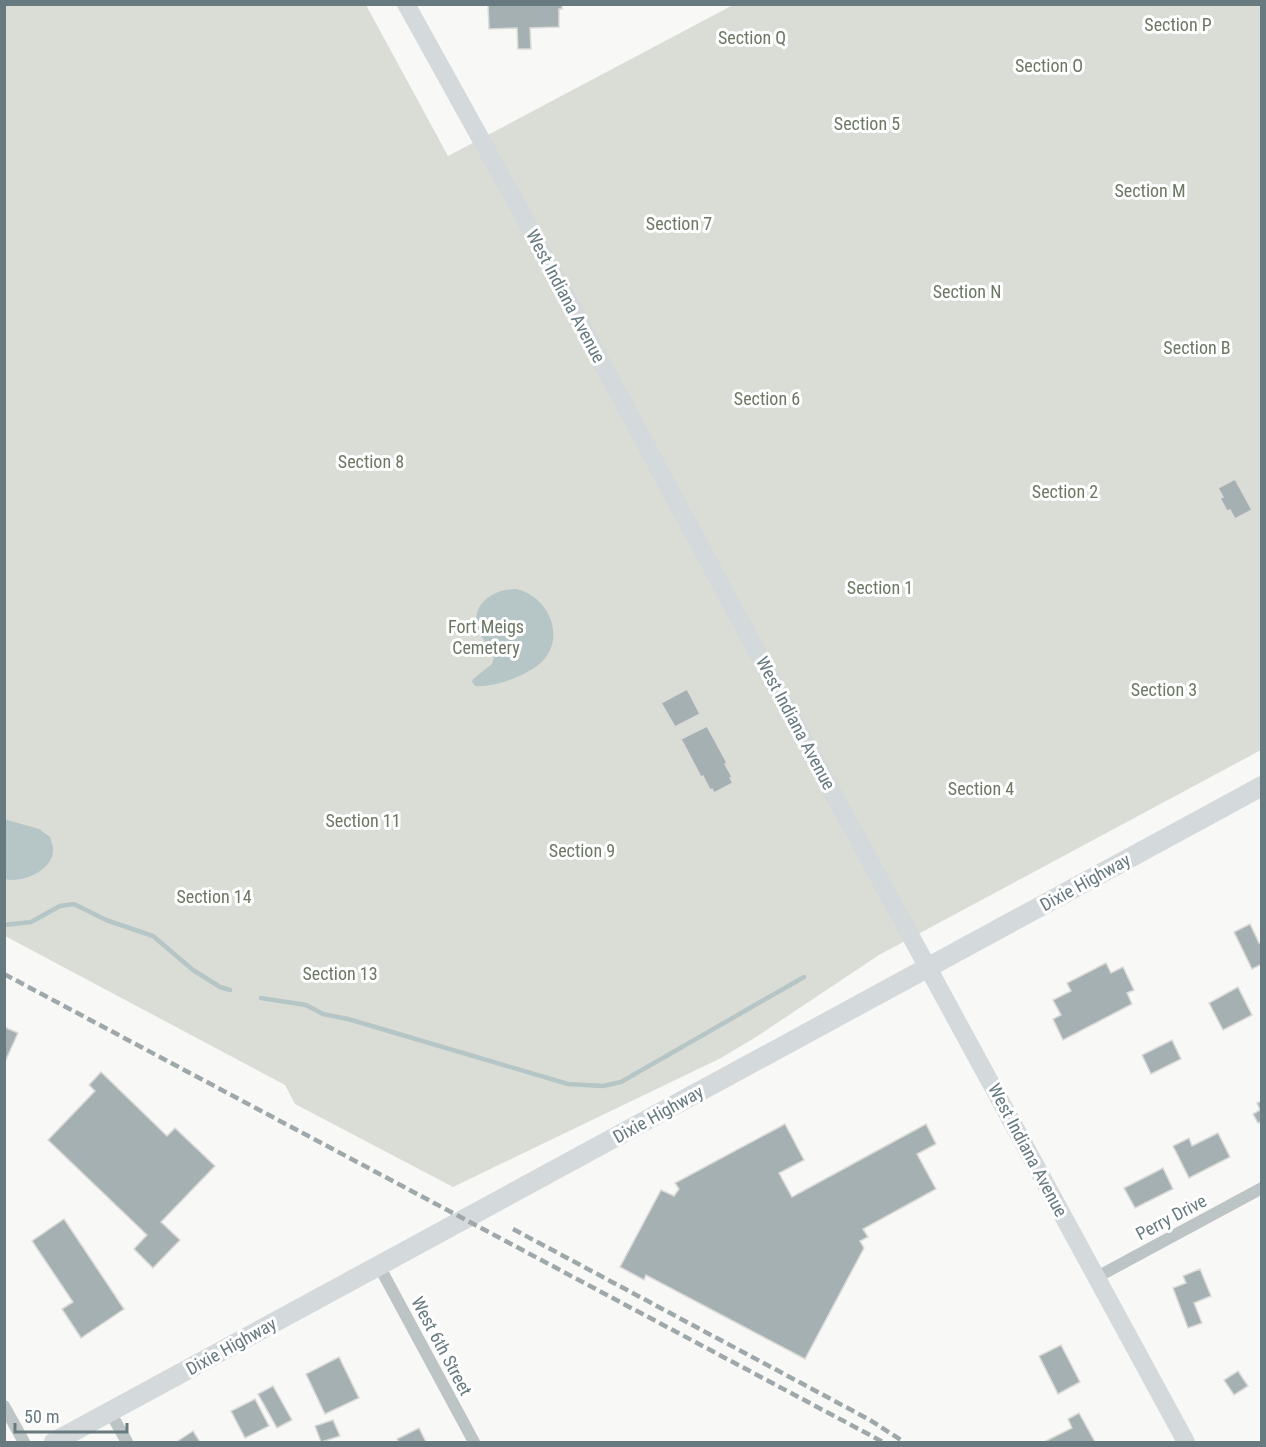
<svg xmlns="http://www.w3.org/2000/svg" width="1266" height="1447" font-family="'Roboto Condensed',sans-serif">
<style>
.green{fill:#daddd6}
.water{fill:#b6c5c6}
.lines{fill:none;stroke-linecap:round;stroke-linejoin:round}
.stream{stroke:#b6c5c6;stroke-width:4.5}
.building{fill:#a5b0b3;stroke:#dadad8;stroke-width:1.5}
.minor{stroke:#bdc4c5;stroke-width:12}
.secondary{stroke:#d4d9db;stroke-width:18}
.primary{stroke:#d4d9db;stroke-width:20}
.rail{stroke:#9ea8aa;stroke-width:4.5;stroke-dasharray:9 4.5;stroke-linecap:butt}
.labels{text-anchor:middle;dominant-baseline:central;stroke-width:6;stroke-linejoin:round;paint-order:stroke}
.park-label{font-size:18px;fill:#6c7764;stroke:#fff}
.street-label{font-size:18px;fill:#667a7f;stroke:#fff}
</style>
<rect width="100%" height="100%" fill="#f8f8f6"/>
<path class="green" d="M4,5h362l82,151 285,-151h528v745l-382,205 -123,82 -35,21 -268,129 -158,-83 -10,-19 -280,-149z"/>
<g class="water">
<path d="M516,589c29,6 49,42 30,68 -11,16 -51,31 -71,29l-3,-4 1,-3 19,-15 2,-7c-3,-9 -11,-16 -15,-25 -11,-26 13,-43 37,-43z"/>
<path d="M4,819l35,10 11,8c1,4 4,10 3,14 0,19 -32,33 -48,28z"/>
</g>
<g class="lines">
<g class="stream">
<path d="M4,925l27,-3 29,-16 14,-2 32,16 47,16 40,34 27,17 10,3"/>
<path d="M261,998l45,7 17,9 25,5 220,65 35,2 18,-4 183,-105"/>
</g>
</g>
<g class="building">
<path d="M488,4h74v5h-3v18l-29,1 1,21h-13l-1,-21 -28,1z"/>
<path d="M1235,479l17,31 -17,9 -5,-9 -3,1 -7,-13 3,-1 -5,-9z"/>
<path d="M687,689l13,25 -25,13 -14,-24z"/>
<path d="M707,726l20,37 -2,1 7,13 -2,1 3,5 -19,10 -2,-4 -2,1 -7,-14 -2,1 -20,-38z"/>
<path d="M1250,924l9,19 3,-1v22l-10,5 -18,-37z"/>
<path d="M1106,963l5,10 12,-6 11,23 -7,3 5,11 -69,36 -10,-21 8,-4 -8,-15 18,-9 -4,-8z"/>
<path d="M1238,987l14,28 -29,15 -14,-27z"/>
<path d="M4,1027l14,6 -14,31z"/>
<path d="M1172,1040l9,19 -30,15 -9,-19z"/>
<path d="M101,1072l66,64 8,-8 40,38 -54,56 19,18 -27,28 -19,-19 13,-14 -99,-95 47,-49 -6,-6z"/>
<path d="M1262,1101v20l-4,2 -5,-9 7,-4 -3,-7z"/>
<path d="M785,1124l19,36 -25,13 13,24 134,-73 10,20 -19,10 19,35 -73,40 5,8 -8,4 4,7 -59,111 -159,-84 -2,5 -24,-13 41,-77 13,6 5,-7 -4,-6z"/>
<path d="M1218,1133l12,24 -41,21 -16,-32 16,-8 3,8z"/>
<path d="M1163,1168l10,21 -38,19 -11,-20z"/>
<path d="M64,1219l60,90 -43,29 -19,-29 11,-7 -41,-61z"/>
<path d="M1200,1269l11,27 -17,7 8,20 -14,5 -15,-40 13,-5 -3,-7z"/>
<path d="M1061,1345l19,37 -22,12 -19,-38z"/>
<path d="M339,1357l20,41 -34,16 -19,-40z"/>
<path d="M1238,1371l10,15 -14,9 -10,-15z"/>
<path d="M273,1386l19,34 -15,8 -19,-34z"/>
<path d="M255,1399l14,27 -24,12 -14,-27z"/>
<path d="M1079,1413l16,29h-51l28,-14 -4,-9z"/>
<path d="M333,1420l7,16 -19,6 -6,-16z"/>
<path d="M419,1428l7,14h-27l-2,-3z"/>
<path d="M193,1431l7,11h-21l-1,-1z"/>
</g>
<g class="lines">
<g class="minor">
<path d="M379,1266l95,176"/>
<path d="M1097,1277l165,-89"/>
<path d="M4,1406l20,36"/>
<path d="M110,1412l17,30"/>
</g>
<path class="secondary" d="M406,4l108,195 302,563 370,680"/>
<path class="primary" d="M54,1442l1208,-656"/>
<g class="rail">
<path d="M4,974l879,468"/>
<path d="M513,1229l357,191 34,22"/>
</g>
</g>
<g class="labels">
<g class="park-label">
<text x="1178" y="24">Section P</text>
<text x="752" y="37">Section Q</text>
<text x="1049" y="65">Section O</text>
<text x="867" y="123">Section 5</text>
<text x="1150" y="190">Section M</text>
<text x="679" y="223">Section 7</text>
<text x="967" y="291">Section N</text>
<text x="1197" y="347">Section B</text>
<text x="767" y="398">Section 6</text>
<text x="371" y="461">Section 8</text>
<text x="1065" y="491">Section 2</text>
<text x="880" y="587">Section 1</text>
<text x="486" y="626">Fort Meigs<tspan x="486" dy="21">Cemetery</tspan></text>
<text x="1164" y="689">Section 3</text>
<text x="981" y="788">Section 4</text>
<text x="363" y="820">Section 11</text>
<text x="582" y="850">Section 9</text>
<text x="214" y="896">Section 14</text>
<text x="340" y="973">Section 13</text>
</g>
<g class="street-label">
<text transform="translate(566 296) rotate(62)">West Indiana Avenue</text>
<text transform="translate(796 723) rotate(62)">West Indiana Avenue</text>
<text transform="translate(1085 882) rotate(-29)">Dixie Highway</text>
<text transform="translate(658 1114) rotate(-29)">Dixie Highway</text>
<text transform="translate(1028 1150) rotate(62)">West Indiana Avenue</text>
<text transform="translate(1171 1217) rotate(-28)">Perry Drive</text>
<text transform="translate(231 1346) rotate(-29)">Dixie Highway</text>
<text transform="translate(442 1346) rotate(62)">West 6th Street</text>
</g>
</g>
<rect width="1266" height="1447" fill="none" stroke="#667a7f" stroke-width="12"/>
<path d="M15 1423v9h112v-9" fill="none" stroke="#667a7f" stroke-width="3"/>
<text x="24" y="1423" font-size="18" fill="#667a7f" stroke="#ffffff" stroke-width="4.5" paint-order="stroke">50 m</text>
</svg>
